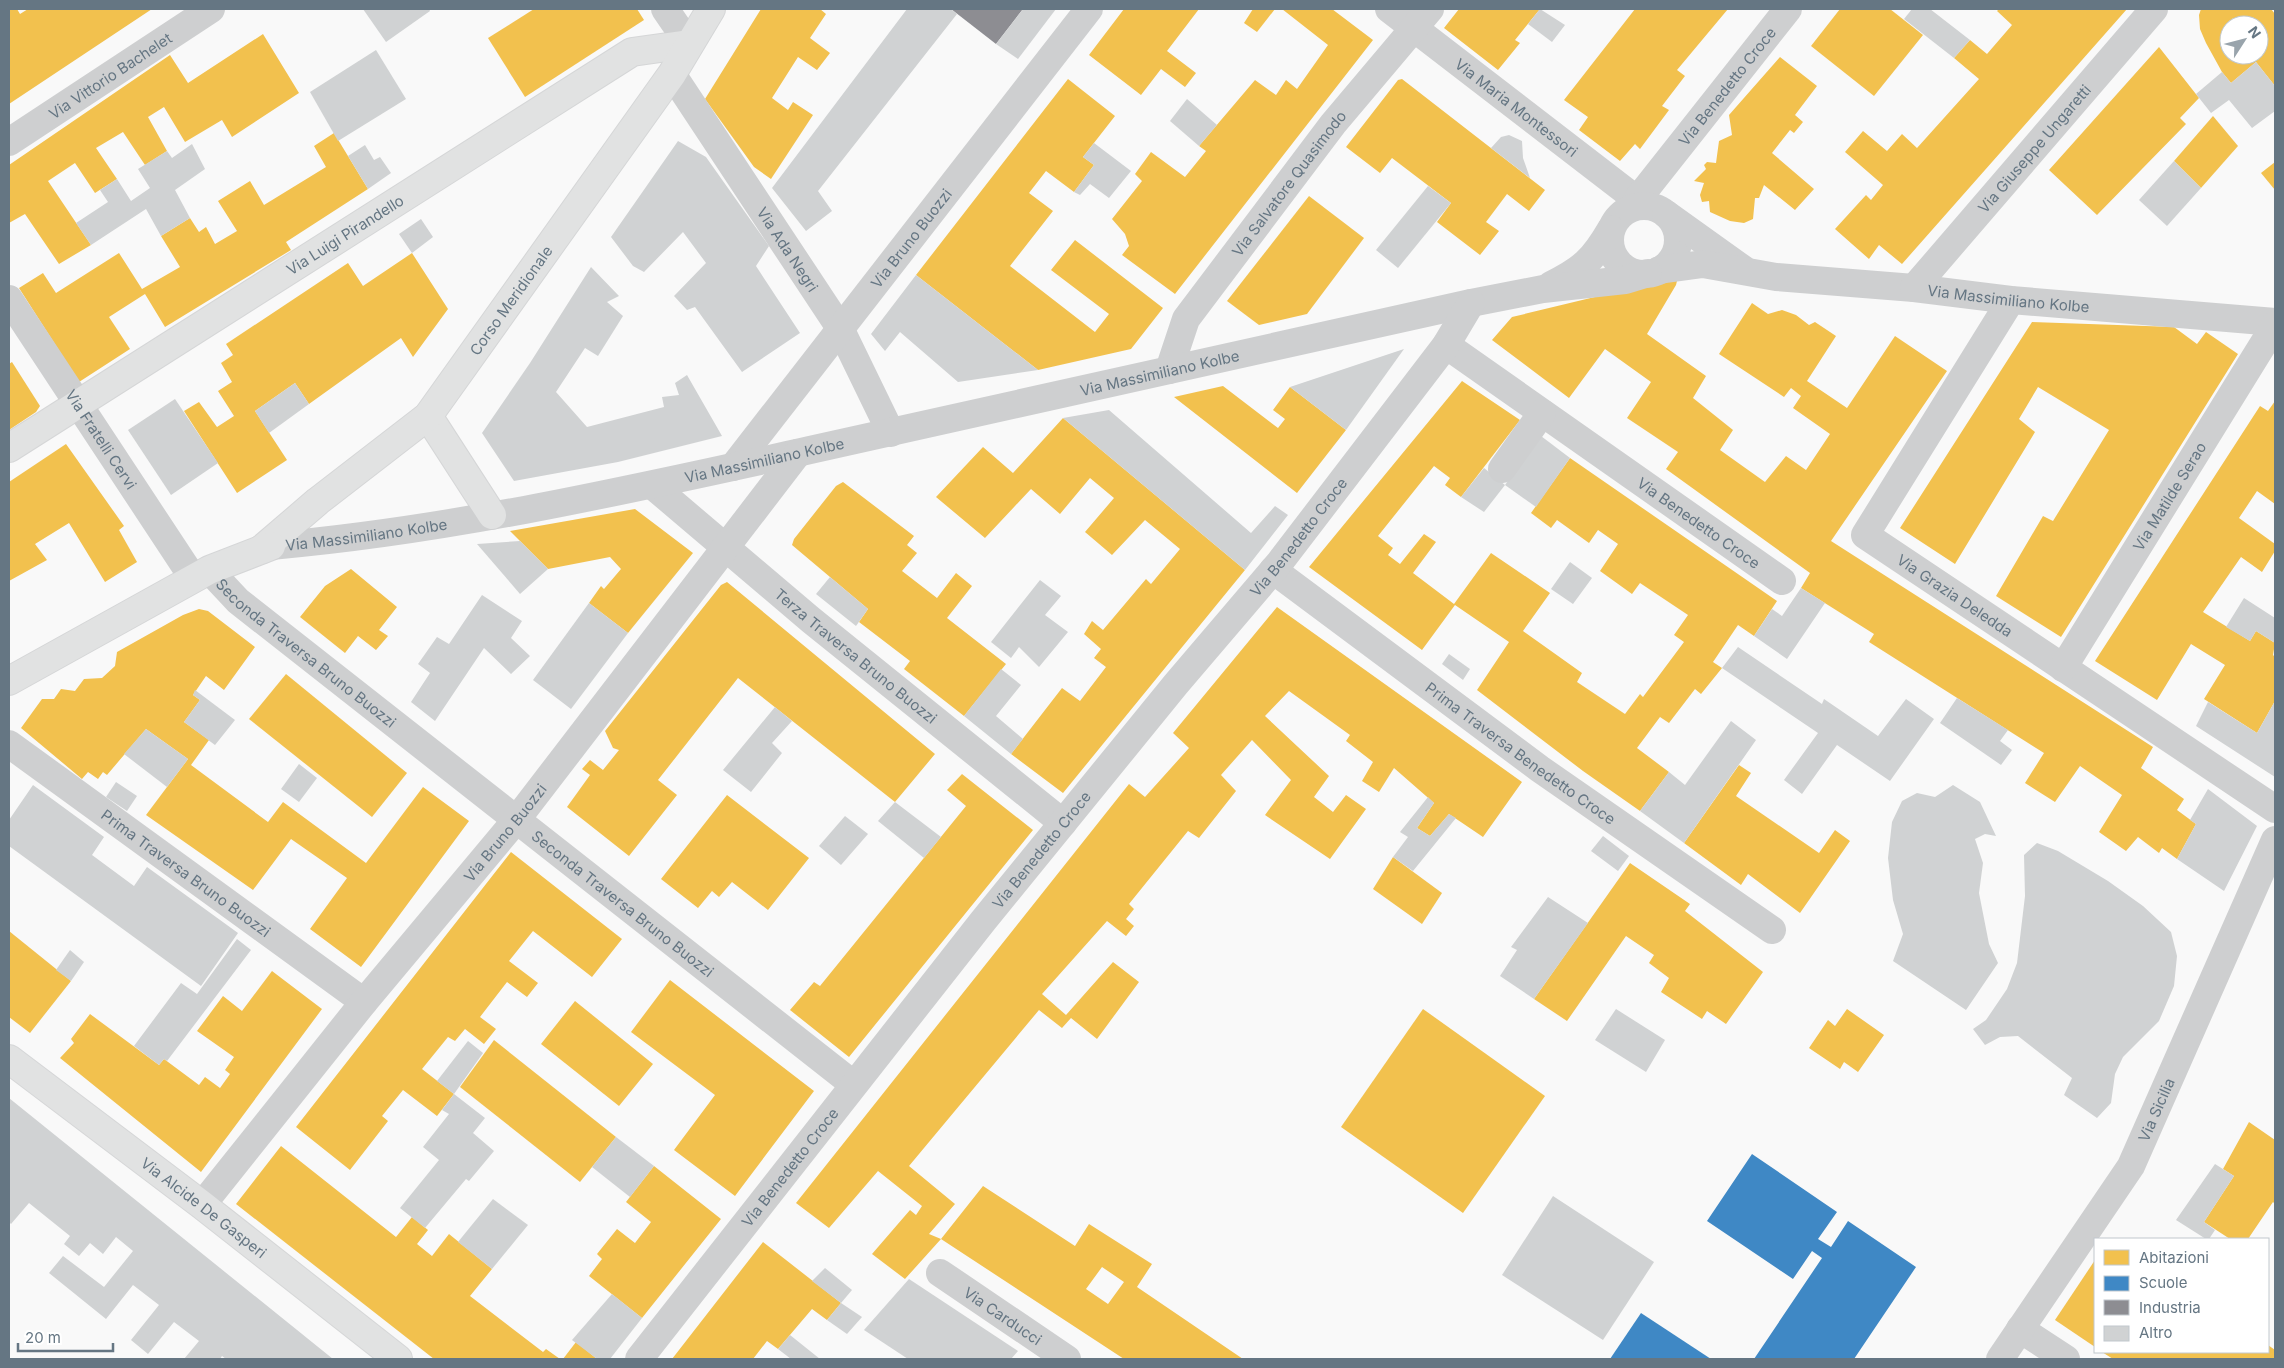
<svg xmlns="http://www.w3.org/2000/svg" width="2284" height="1368" font-family="Inter,sans-serif">
<style>
.homes{fill:#f2c14e;fill-rule:evenodd}
.schools{fill:#3f88c5}
.industry{fill:#8d8d92}
.building{fill:#d0d2d3}
.lines{fill:none;stroke-linecap:round;stroke-linejoin:round}
.secondary-casing{stroke:#d5d6d7;stroke-width:30}
.street{stroke:#cecfd0;stroke-width:28}
.secondary{stroke:#e1e2e2;stroke-width:28}
.labels{text-anchor:middle;dominant-baseline:central;stroke-width:5;stroke-linejoin:round;paint-order:stroke}
.street-label{font-size:15px;fill:#657683;stroke:#fff}
</style>
<rect width="100%" height="100%" fill="#f9f9f9"/>
<g class="homes">
<path d="M9,9h8l3,5 8,-5h124l-143,95z"/>
<path d="M534,9h103l7,11 -119,77 -37,-59z"/>
<path d="M761,9h59l6,5 -16,24 20,15 -13,17 -19,-13 -26,41 16,12 5,-8 20,13 -42,64 -17,-12 -49,-68z"/>
<path d="M1124,9h75l-32,42 29,22 -11,14 -24,-18 -20,26 -52,-40z"/>
<path d="M1253,9h22l-18,23 -13,-9z"/>
<path d="M1282,9h50l41,31 -198,254 -53,-39 7,-9 -4,-12 -13,-15 30,-38 -7,-7 16,-22 34,25 21,-26 -7,-5 56,-66 21,15 10,-15 11,9 31,-44z"/>
<path d="M1459,9h81l-25,31 5,3 -22,27 -54,-42z"/>
<path d="M1635,9h93l-51,61 8,6 -23,30 7,4 -29,39 -5,-5 -15,17 -41,-31 9,-13 -24,-17z"/>
<path d="M1840,9h50l33,26 -49,61 -63,-50z"/>
<path d="M1999,9h128l-225,255 -23,-19 -10,14 -34,-30 31,-34 5,5 12,-15 -38,-33 18,-21 24,20 15,-17 15,14 62,-69 -25,-21 16,-18 17,14 25,-29 -15,-14z"/>
<path d="M2201,9h70l4,5v72l-19,-24 -25,21 -9,-11 -16,-29 -6,-14 -1,-14zM2229,25h30v30h-30z"/>
<path d="M263,34l36,59 -67,44 -10,-17 -37,22 -21,-35 -16,10 19,34 -22,14 -22,-33 -27,16 21,31 -22,14 -20,-30 -27,18 43,64 -32,19 -34,-50 -16,9v-58l161,-110 18,28z"/>
<path d="M2159,47l40,51 -19,20 6,6 -89,91 -48,-45z"/>
<path d="M1780,57l37,29 -22,29 8,7 -9,11 -4,-3 -18,23 42,36 -19,21 -31,-25 -5,13h-4l-2,21 -9,4 -14,-2 -20,-9 -1,-11 -7,1 -2,-7 4,-12 -10,-2 12,-12 -2,-4 3,-3 9,1 3,-22 13,-6 -3,-20z"/>
<path d="M1068,79l47,37 -32,41 11,8 -20,27 -28,-21 -17,22 24,18 -43,55 85,66 14,-18 -58,-44 24,-30 88,68 -32,41 -93,21 -122,-95z"/>
<path d="M1402,79l143,111 -16,21 -22,-17 -21,28 13,9 -19,24 -43,-33 14,-19 -59,-45 -12,15 -34,-26 52,-67z"/>
<path d="M2213,116l25,30 -37,42 -27,-27z"/>
<path d="M334,133l34,56 -82,53 5,8 -126,77 -20,-33 -36,23 21,32 -51,33 -60,-94 24,-15 13,20 63,-40 23,36 38,-22 -19,-31 29,-18 9,14 7,-5 9,17 22,-13 -19,-30 32,-20 14,24 62,-38 -12,-21z"/>
<path d="M2275,162v28l-14,-17z"/>
<path d="M1309,196l55,42 -57,76 -48,11 -32,-24z"/>
<path d="M412,253l36,56 -35,48 -12,-19 -92,66 -14,-21 -40,28 32,49 -50,33 -53,-82 15,-9 18,25 17,-11 -16,-25 14,-9 -11,-19 12,-8 -7,-11 122,-81 15,23z"/>
<path d="M1678,277l-2,8 -29,49 59,42 -13,22 40,32 -13,20 45,32 21,-26 20,14 24,-36 -37,-26 8,-12 -10,-8 -7,9 -65,-43 33,-51 16,11 14,-4 14,5 13,10 6,-3 21,14 -29,45 40,27 48,-72 52,35 -116,170 322,206 -12,21 43,31 -7,11 19,14 -19,35 -15,-11 -3,5 -21,-16 -12,14 -27,-19 23,-37 -42,-29 -25,36 -30,-19 19,-30 -175,-111 5,-8 -73,-46 9,-15 -144,-104 12,-17 -51,-34 24,-36 -46,-33 -36,49 -77,-58 20,-23z"/>
<path d="M2032,322l142,5 23,17 9,-12 32,22 -177,283 -65,-41 47,-80 10,5 56,-91 -71,-43 -19,32 16,13 -80,132 -55,-36z"/>
<path d="M12,362l28,44 -4,6 -27,18v-66z"/>
<path d="M1462,381l58,39 -59,77 -16,-12 5,-7 -16,-12 -56,70 15,12 -5,7 12,9 24,-30 12,8 -23,31 41,31 37,-51 59,40 -27,38 59,42 -5,9 48,32 15,-20 3,3 41,-55 -10,-7 14,-20 -48,-32 -8,11 -32,-23 18,-27 -20,-14 -9,13 -32,-23 -6,8 -20,-15 39,-55 207,143 -23,35 -16,-11 -25,37 9,6 -21,26 -6,-5 -26,34 -9,-6 -23,31 32,24 -29,39 -57,-40 -106,-81 32,-48 -54,-37 -33,45 -113,-83z"/>
<path d="M1223,386l55,42 7,-9 -12,-9 17,-23 56,43 -49,63 -123,-96z"/>
<path d="M2275,401v103l-18,-13 -18,27 36,26v7l-13,21 -21,-15 -38,55 47,29 6,-10 19,12 -2,12 2,2v44l-18,32 -53,-34 21,-34 -34,-21 -34,56 -62,-39 165,-255 8,5z"/>
<path d="M1063,418l182,152 -182,223 -52,-39 51,-66 18,13 26,-34 -12,-9 7,-9 -17,-15 8,-13 11,9 43,-51 5,5 29,-35 -35,-29 -33,35 -27,-23 29,-34 -24,-20 -30,36 -29,-25 -46,49 -49,-41 47,-50 30,26z"/>
<path d="M66,444l58,82 -5,4 18,32 -32,20 -36,-59 -34,21 12,16 -38,21v-99z"/>
<path d="M843,482l71,54 -7,9 10,8 -15,18 35,27 19,-25 16,13 -25,32 59,46 -42,52 -60,-47 6,-8 -51,-39 9,-13 -76,-64 2,-6 42,-53z"/>
<path d="M635,509l58,44 -65,80 -39,-30 12,-17 3,3 17,-20 -11,-12 -62,12 -38,-38z"/>
<path d="M351,569l46,38 -18,23 9,6 -12,14 -18,-14 -13,17 -45,-36 25,-31z"/>
<path d="M727,582l208,172 -40,48 -157,-124 -80,102 19,15 -48,61 -62,-49 23,-32 -8,-6 8,-9 13,10 16,-20 -6,-2 -8,-17 116,-146z"/>
<path d="M1277,607l245,175 -39,55 -34,-23 -19,22 -13,-8 17,-25 -40,-35 -15,24 -17,-11 11,-19 -27,-21 4,-6 -61,-44 -24,25 64,60 -15,21 19,15 13,-17 20,14 -36,50 -65,-44 26,-35 -39,-40 -31,35 15,16 -37,47 -11,-7 -59,73 5,5 -8,10 8,7 -8,10 -19,-15 -65,73 24,21 47,-53 26,20 -42,57 -26,-21 -9,10 -23,-18 -130,156 46,38 -26,30 12,5 -36,40 -33,-25 38,-44 6,5 6,-9 -44,-35 -49,57 -33,-25 333,-419 16,13 44,-49 -16,-15z"/>
<path d="M199,609l9,2 47,36 -31,43 -18,-14 -13,19 7,5 -16,22 25,18 -18,25 77,57 15,-20 83,61 57,-76 46,34 -108,146 -51,-38 37,-51 -56,-39 -38,51 -107,-75 42,-56 -42,-30 -39,46 -4,-3 -5,7 -10,-7 -6,7 -61,-51 21,-29h12l7,-10 14,2 9,-12 18,-1 13,-12 2,-14 66,-37z"/>
<path d="M286,674l121,99 -35,44 -123,-98z"/>
<path d="M1739,765l12,8 -15,23 83,57 16,-23 15,11 -50,72 -52,-39 -7,11 -57,-42z"/>
<path d="M962,774l71,56 -184,227 -59,-47 24,-28 6,4 146,-180 -19,-16z"/>
<path d="M727,795l82,63 -41,52 -36,-28 -13,15 -7,-6 -14,17 -37,-29z"/>
<path d="M511,852l111,87 -30,38 -59,-46 -24,30 29,22 -11,14 -20,-15 -27,35 16,12 -12,15 -19,-15 -10,12 -7,-4 -26,32 32,25 -17,22 -34,-26 -21,26 6,5 -38,49 -54,-43z"/>
<path d="M1393,857l49,36 -20,31 -49,-35z"/>
<path d="M1630,863l60,41 -5,7 78,61 -37,52 -19,-13 -5,8 -41,-27 8,-14 -20,-15 5,-8 -28,-19 -59,85 -33,-22z"/>
<path d="M9,931l62,50 -41,52 -21,-16z"/>
<path d="M272,971l50,38 -121,163 -141,-114 14,-15 -3,-4 19,-25 69,51 5,-6 35,26 6,-8 15,11 10,-14 -5,-4 9,-13 -37,-26 26,-35 19,15z"/>
<path d="M670,980l144,111 -79,105 -61,-46 41,-55 -84,-63z"/>
<path d="M575,1001l78,63 -34,42 -78,-62z"/>
<path d="M1423,1009l122,87 -82,117 -122,-86z"/>
<path d="M1847,1009l37,26 -26,37 -14,-10 -4,7 -31,-21 19,-28 7,6z"/>
<path d="M494,1040l122,97 -36,45 -120,-95z"/>
<path d="M2249,1122l26,18v64l-2,-2 -25,37h-18l-26,-17 30,-46 -11,-7z"/>
<path d="M281,1146l115,91 16,-20 16,13 -11,14 15,12 17,-22 43,35 -22,27 73,56 3,-3 14,10h-126l-198,-155z"/>
<path d="M654,1166l67,53 -79,99 -53,-42 13,-17 -5,-5 20,-25 18,14 16,-21 -25,-20z"/>
<path d="M983,1186l92,60 14,-22 63,40 -15,23 106,72h-119l-183,-120zM1102,1267l22,15 -16,22 -22,-15z"/>
<path d="M763,1242l78,61 -14,17 -15,-11 -34,40 -11,-8 -14,18h-81z"/>
<path d="M2095,1260v87l-40,-27z"/>
<path d="M576,1342l21,17h-34z"/>
<path d="M2268,1345l7,5v9h-162l-11,-7h166z"/>
</g>
<g class="schools">
<path d="M1752,1154l85,58 -19,27 13,8 17,-26 68,46 -62,92h-100l68,-101 -10,-7 -19,28 -86,-58z"/>
<path d="M1641,1313l70,46h-101z"/>
</g>
<path class="industry" d="M951,9h72l-27,35z"/>
<g class="building">
<path d="M363,9h66l1,2 -44,31z"/>
<path d="M907,9h44l6,5 -139,177 14,20 -26,20 -34,-43z"/>
<path d="M1023,9h33l-38,50 -22,-15z"/>
<path d="M1540,9l25,16 -13,17 -24,-18z"/>
<path d="M1912,9h18l40,31 -16,18 -50,-39z"/>
<path d="M376,50l30,49 -68,42 -28,-49z"/>
<path d="M2256,62l19,24v25l-23,17 -23,-28 -18,13 -15,-19 26,-22 9,11z"/>
<path d="M1187,99l30,26 -18,21 -29,-25z"/>
<path d="M1509,135l13,6 1,17 7,20 -39,-30 10,-11z"/>
<path d="M678,141l28,16 63,89 -13,20 44,67 -58,39 -47,-65 -8,3 -13,-14 32,-33 -23,-31 -39,40 -11,-6 -22,-29z"/>
<path d="M1094,143l37,28 -22,27 -19,-14 -10,11 -6,-3 20,-27 -11,-8z"/>
<path d="M192,144l13,25 -30,21 15,28 -29,18 -15,-27 -55,36 -15,-22 32,-21 -8,-12 17,-11 14,22 19,-13 -12,-19 29,-18 5,7z"/>
<path d="M365,145l9,15 6,-3 11,16 -23,16 -20,-33z"/>
<path d="M2174,161l27,27 -34,38 -28,-26z"/>
<path d="M1428,186l23,17 -53,65 -22,-18z"/>
<path d="M421,219l12,18 -21,16 -13,-19z"/>
<path d="M591,267l28,29 -12,6 16,14 -25,40 -13,-8 -29,44 31,35 77,-20 -2,-10 17,-2 -4,-12 12,-8 35,61 -104,26 -104,19 -32,-48 48,-70z"/>
<path d="M916,275l122,95 -80,12 -58,-50 -15,19 -14,-17z"/>
<path d="M1404,349l-58,81 -56,-43z"/>
<path d="M295,383l14,21 -40,29 -14,-22z"/>
<path d="M175,399l43,64 -47,32 -43,-65z"/>
<path d="M1109,410l142,123 24,-27 13,9 -43,55 -182,-152z"/>
<path d="M1541,436l29,22 -34,49 -31,-22z"/>
<path d="M1484,468l21,17 -21,27 -23,-15z"/>
<path d="M520,541l28,28 -28,25 -43,-50z"/>
<path d="M1570,562l22,16 -19,26 -22,-15z"/>
<path d="M830,577l38,32 -12,17 -40,-32z"/>
<path d="M1040,580l21,16 -16,19 23,17 -29,35 -20,-20 -8,11 -20,-16z"/>
<path d="M1801,588l24,15 -38,56 -33,-23 18,-27 10,7z"/>
<path d="M482,595l40,26 -11,17 19,18 -19,18 -27,-26 -49,73 -24,-19 19,-29 -12,-9 19,-27 12,7z"/>
<path d="M2244,598l31,20v25l-19,-12 -6,10 -24,-14z"/>
<path d="M589,603l39,30 -57,76 -38,-29z"/>
<path d="M1738,647l84,57 2,-5 54,37 28,-37 28,20 -44,62 -53,-36 -35,49 -18,-14 34,-47 -96,-65z"/>
<path d="M1449,654l21,15 -7,11 -21,-16z"/>
<path d="M1001,669l20,16 -25,31 27,23 -12,15 -47,-38z"/>
<path d="M195,690l40,30 -20,25 -31,-23 16,-22 -7,-5z"/>
<path d="M1957,698l51,32 -8,11 12,9 -11,15 -61,-42z"/>
<path d="M2275,701v76l-79,-51 12,-24 49,31z"/>
<path d="M775,707l17,14 -20,22 10,10 -31,39 -28,-22z"/>
<path d="M1731,721l25,19 -72,103 -44,-32 29,-39 16,13z"/>
<path d="M146,729l42,30 -21,28 -43,-33z"/>
<path d="M299,764l18,14 -18,24 -18,-13z"/>
<path d="M116,782l21,14 -10,15 -21,-14z"/>
<path d="M33,785l71,52 -12,18 42,31 13,-19 91,66 -37,53 -192,-140v-26z"/>
<path d="M1953,785l27,17 16,34 -11,-2 -10,5 8,24 -4,30 10,51 9,19 -32,47 -73,-49 10,-27 -10,-34 -5,-42 4,-36 10,-21 15,-8 18,4z"/>
<path d="M2208,789l49,37 -33,65 -47,-32 19,-35 -6,-4z"/>
<path d="M1428,797l6,6 -17,25 13,8 19,-22 7,4 -43,53 -20,-14 15,-20 -8,-5z"/>
<path d="M895,802l46,35 -17,21 -46,-37z"/>
<path d="M845,816l23,18 -27,31 -22,-19z"/>
<path d="M1603,836l26,20 -11,15 -27,-20z"/>
<path d="M2037,843l21,8 50,30 35,25 28,26 6,24 -3,30 -15,35 -36,36 -8,17 -4,29 -14,15 -33,-23 8,-17 -54,-42 -18,1 -15,8 -12,-16 13,-9 21,-31 10,-26 8,-67 -1,-41z"/>
<path d="M1548,897l40,26 -54,76 -34,-23 17,-26 -6,-3z"/>
<path d="M237,939l14,11 -84,111 -3,-2 -5,6 -25,-19 47,-63 16,11z"/>
<path d="M70,950l14,12 -13,19 -15,-11z"/>
<path d="M1616,1009l49,31 -19,32 -51,-32z"/>
<path d="M468,1041l15,12 -29,41 -17,-13z"/>
<path d="M454,1094l31,24 -12,15 21,18 -25,30 -3,-2 -41,49 -25,-20 39,-48 -16,-13 26,-33 -7,-4z"/>
<path d="M9,1098l324,261h-107l-4,-3 -2,3h-36l15,-18 -25,-19 -26,32 -17,-14 28,-35 -26,-20 -27,34 -57,-46 14,-17 41,31 29,-36 -17,-14 -13,17 -13,-11 -11,13 -15,-12 6,-8 -41,-33 -18,21 -2,-2z"/>
<path d="M616,1137l38,29 -24,31 -38,-30z"/>
<path d="M2215,1164l19,12 -30,46 11,8 -6,9h-3l-30,-19z"/>
<path d="M1553,1196l101,66 -51,78 -101,-65z"/>
<path d="M493,1199l35,26 -36,44 -34,-27z"/>
<path d="M825,1268l27,22 -11,13 -29,-22z"/>
<path d="M909,1279l109,72 -7,8h-103l-44,-29z"/>
<path d="M612,1294l30,24 -32,41h-13l-25,-19z"/>
<path d="M841,1303l21,14 -15,17 -20,-14z"/>
<path d="M790,1335l30,24h-29l-13,-10z"/>
</g>
<g class="lines">
<g class="secondary-casing">
<g id="secondary">
<path d="M428,416l64,99"/>
<path id="s22" d="M9,448l623,-396 57,-8"/>
<path id="s23" d="M262,549l56,-48 110,-85 244,-342 39,-65"/>
<path d="M9,681l200,-111 62,-24"/>
<path id="s24" d="M9,1059l193,146 196,154"/>
</g>
</g>
<g class="street">
<path d="M665,9l24,35"/>
<path id="s1" d="M1389,9l256,197"/>
<path id="s2" d="M672,74l168,254 51,105"/>
<path id="s3" d="M9,142l202,-133"/>
<path id="s4" d="M1637,200l151,-191"/>
<circle cx="1644" cy="240" r="34"/>
<path d="M1666,214l77,55"/>
<path id="s5" d="M1659,270l44,-6 73,13 138,11 97,12 264,22"/>
<path d="M1551,285c32,-16 42,-25 60,-56"/>
<path id="s6" d="M1914,288l240,-279"/>
<path id="s7" d="M9,299l184,279"/>
<path id="s8" d="M2011,300l-146,235 410,274"/>
<path id="s9" d="M1446,345l336,236"/>
<path id="s10" d="M1169,370l17,-51 147,-195 97,-115"/>
<path id="s11" d="M733,467l356,-458"/>
<path d="M1502,469l40,-56"/>
<path id="s12" d="M652,485l159,135 252,203"/>
<path id="s13" d="M271,546c182,-16 361,-57 539,-96 220,-48 440,-98 661,-147l72,-14 82,-9 23,-7"/>
<path id="s14" d="M209,570l29,31 615,483"/>
<path id="s15" d="M1273,570l267,199 232,161"/>
<path id="s16" d="M2063,668l212,-343"/>
<path id="s17" d="M9,744l355,258"/>
<path id="s18" d="M202,1205l162,-203 153,-183 281,-366"/>
<path id="s19" d="M940,1273l127,86"/>
<path d="M2020,1329l46,30"/>
<path id="s20" d="M639,1359l344,-438 193,-237 104,-122 166,-217 25,-42"/>
<path id="s21" d="M2000,1359l131,-193 144,-326"/>
</g>
<use href="#secondary" class="secondary"/>
</g>
<g class="labels">
<g class="street-label">
<text stroke="none"><textPath href="#s3" startOffset="121">Via Vittorio Bachelet</textPath></text>
<text stroke="none"><textPath href="#s4" startOffset="145">Via Benedetto Croce</textPath></text>
<text stroke="none"><textPath href="#s1" startOffset="161">Via Maria Montessori</textPath></text>
<text stroke="none"><textPath href="#s6" startOffset="184">Via Giuseppe Ungaretti</textPath></text>
<text stroke="none"><textPath href="#s10" startOffset="224">Via Salvatore Quasimodo</textPath></text>
<text stroke="none"><textPath href="#s22" startOffset="398">Via Luigi Pirandello</textPath></text>
<text stroke="none"><textPath href="#s11" startOffset="290">Via Bruno Buozzi</textPath></text>
<text stroke="none"><textPath href="#s2" startOffset="210">Via Ada Negri</textPath></text>
<text stroke="none"><textPath href="#s5" startOffset="352">Via Massimiliano Kolbe</textPath></text>
<text stroke="none"><textPath href="#s23" startOffset="355">Corso Meridionale</textPath></text>
<text stroke="none"><textPath href="#s13" startOffset="906">Via Massimiliano Kolbe</textPath></text>
<text stroke="none"><textPath href="#s7" startOffset="168">Via Fratelli Cervi</textPath></text>
<text stroke="none"><textPath href="#s13" startOffset="501">Via Massimiliano Kolbe</textPath></text>
<text stroke="none"><textPath href="#s16" startOffset="202">Via Matilde Serao</textPath></text>
<text stroke="none"><textPath href="#s9" startOffset="309">Via Benedetto Croce</textPath></text>
<text stroke="none"><textPath href="#s13" startOffset="96">Via Massimiliano Kolbe</textPath></text>
<text stroke="none"><textPath href="#s20" startOffset="1054">Via Benedetto Croce</textPath></text>
<text stroke="none"><textPath href="#s8" startOffset="385">Via Grazia Deledda</textPath></text>
<text stroke="none"><textPath href="#s14" startOffset="128">Seconda Traversa Bruno Buozzi</textPath></text>
<text stroke="none"><textPath href="#s12" startOffset="266">Terza Traversa Bruno Buozzi</textPath></text>
<text stroke="none"><textPath href="#s15" startOffset="308">Prima Traversa Benedetto Croce</textPath></text>
<text stroke="none"><textPath href="#s18" startOffset="480">Via Bruno Buozzi</textPath></text>
<text stroke="none"><textPath href="#s20" startOffset="649">Via Benedetto Croce</textPath></text>
<text stroke="none"><textPath href="#s17" startOffset="219">Prima Traversa Bruno Buozzi</textPath></text>
<text stroke="none"><textPath href="#s14" startOffset="532">Seconda Traversa Bruno Buozzi</textPath></text>
<text stroke="none"><textPath href="#s21" startOffset="295">Via Sicilia</textPath></text>
<text stroke="none"><textPath href="#s20" startOffset="244">Via Benedetto Croce</textPath></text>
<text stroke="none"><textPath href="#s24" startOffset="245">Via Alcide De Gasperi</textPath></text>
<text stroke="none"><textPath href="#s19" startOffset="76">Via Carducci</textPath></text>
</g>
</g>
<rect width="2284" height="1368" fill="none" stroke="#657683" stroke-width="20"/>
<rect x="2094" y="1238" width="175" height="115" fill="#ffffff" stroke="#c1c8cd"/>
<rect x="2104" y="1250" width="25" height="15" fill="#f2c14e" stroke="#c1c8cd"/>
<text x="2139" y="1263" font-size="15" fill="#657683">Abitazioni</text>
<rect x="2104" y="1276" width="25" height="15" fill="#3f88c5" stroke="#c1c8cd"/>
<text x="2139" y="1288" font-size="15" fill="#657683">Scuole</text>
<rect x="2104" y="1300" width="25" height="15" fill="#8d8d92" stroke="#c1c8cd"/>
<text x="2139" y="1313" font-size="15" fill="#657683">Industria</text>
<rect x="2104" y="1326" width="25" height="15" fill="#d0d2d3" stroke="#c1c8cd"/>
<text x="2139" y="1338" font-size="15" fill="#657683">Altro</text>
<g transform="translate(2244 40) rotate(54)"><circle r="24" fill="#ffffff" stroke="#c1c8cd"/>
<path d="M0-4L9 19L0 12L-9 19Z" fill="#99a4ac"/>
<text y="-8" font-size="14" font-weight="bold" text-anchor="middle" fill="#657683">N</text>
</g>
<path d="M18 1343v8h95v-8" fill="none" stroke="#657683" stroke-width="2.5"/>
<text x="25" y="1343" font-size="15" fill="#657683" stroke="#ffffff" stroke-width="4" paint-order="stroke">20 m</text>
</svg>
